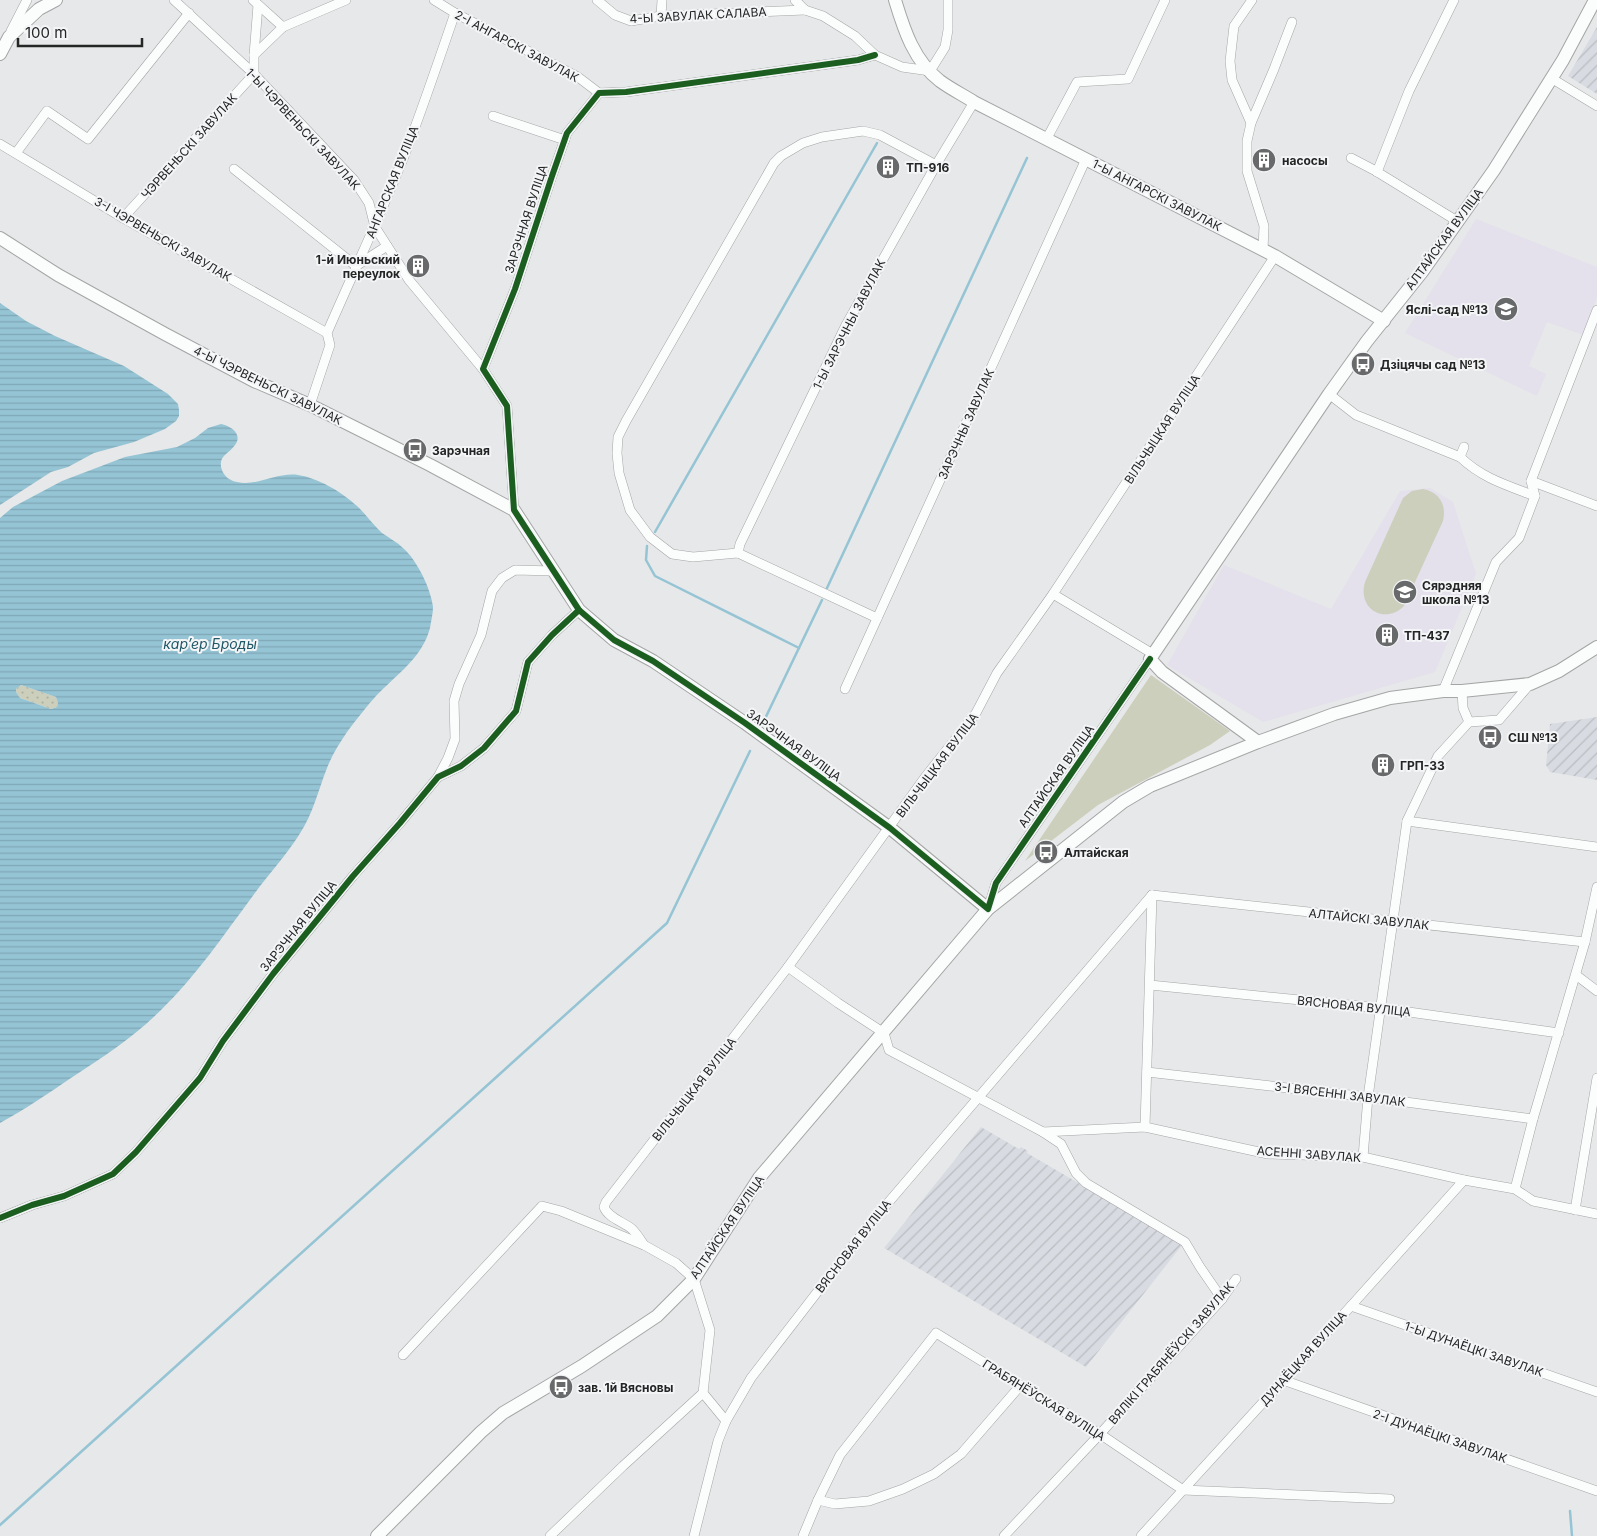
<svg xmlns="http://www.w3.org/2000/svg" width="1597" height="1536" font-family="Inter,sans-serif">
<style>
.industrial{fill:url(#industrial-furrows)}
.education{fill:#e4e0ec}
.grass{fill:url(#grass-dots)}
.green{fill:#cccfbb}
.water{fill:url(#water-rules);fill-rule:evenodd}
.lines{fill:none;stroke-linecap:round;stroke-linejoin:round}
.stream{stroke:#95c4d4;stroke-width:2.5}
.street-casing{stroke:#a5a5a6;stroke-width:10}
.secondary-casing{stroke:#a5a5a6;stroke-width:14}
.street{stroke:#fbfcfc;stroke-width:9}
.secondary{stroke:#fbfcfc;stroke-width:12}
.cycleway-casing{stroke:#f3f5f7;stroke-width:9}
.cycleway{stroke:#1b5e20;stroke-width:6}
.labels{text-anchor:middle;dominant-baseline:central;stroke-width:4;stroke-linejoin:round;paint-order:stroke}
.street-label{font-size:12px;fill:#242525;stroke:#f3f5f7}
.poi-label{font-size:12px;font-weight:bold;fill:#242525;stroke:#f3f5f7;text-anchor:start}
.water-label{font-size:14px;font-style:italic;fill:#1f5767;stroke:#f3f5f7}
</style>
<defs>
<pattern id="industrial-furrows" width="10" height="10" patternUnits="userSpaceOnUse" patternTransform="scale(1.25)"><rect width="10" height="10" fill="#d8dce2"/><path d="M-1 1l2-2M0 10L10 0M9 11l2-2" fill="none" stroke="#b9bdc2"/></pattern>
<pattern id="grass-dots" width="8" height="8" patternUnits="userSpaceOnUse" patternTransform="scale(1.25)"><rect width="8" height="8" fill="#cccfbb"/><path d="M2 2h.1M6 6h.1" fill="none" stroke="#afb2a1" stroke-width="1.8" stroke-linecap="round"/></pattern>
<pattern id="water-rules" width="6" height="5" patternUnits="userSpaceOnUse" patternTransform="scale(1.25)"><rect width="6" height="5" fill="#95c4d4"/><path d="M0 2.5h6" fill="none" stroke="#80a8b6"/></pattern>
</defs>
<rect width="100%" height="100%" fill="#e7e8e9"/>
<g class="industrial">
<path d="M1597,27v67l-29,-18z"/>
<path d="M1597,717v63l-47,-8 -4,-7 4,-41z"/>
<path d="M981,1127l38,22 2,-2 7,4 -1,2 5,3 151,88 -97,123 -202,-119z"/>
</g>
<g class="education">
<path d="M1476,219l121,48v30l-14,38 -36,-13 -18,44 17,8 -9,22 -132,-63z"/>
<path d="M1430,488l23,14 23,72 -41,98 -172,50 -96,-57 57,-100 107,44 69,-118z"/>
</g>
<path class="grass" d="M21,685l35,12 2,6 -1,4 -6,2 -31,-11 -4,-6v-3z"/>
<g class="green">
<path d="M1423,489c16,3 24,16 20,32l-39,85c-19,19 -47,3 -39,-24l38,-84 9,-7z"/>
<path d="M1151,675l79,56 -20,14 -112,60 -73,56z"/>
</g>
<g class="water">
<path d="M0,303l26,18 29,15 69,30 44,28 10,10 1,6v6l-3,5 -11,8 -31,13 -40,11 -26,14 -17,5 -51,33z"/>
<path d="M221,424c10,2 22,10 14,21 -6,9 -18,11 -13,25 2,6 8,11 15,12 19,5 40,-10 61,-7 20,3 44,17 59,31 9,8 16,19 25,27 7,5 15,9 21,15 14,12 28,41 30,59 0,7 -2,14 -3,21 -8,30 -33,46 -54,68 -10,11 -20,24 -29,36 -8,12 -15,23 -20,36 -9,23 -14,46 -28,67 -14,22 -32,41 -47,62 -29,39 -56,79 -91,113 -26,26 -56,46 -87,66 -24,16 -48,33 -74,47v-605l13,-11 49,-26 63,-24 52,-10 18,-9 13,-10zM21,685l35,12 2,6 -1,4 -6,2 -31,-11 -4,-6v-3z"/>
</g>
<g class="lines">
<g class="stream">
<path d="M655,532l222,-389"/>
<path d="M647,546l-1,14 9,16 144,72"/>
<path d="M827,588l200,-430"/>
<path d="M762,725l60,-125"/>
<path d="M1570,1511l2,25"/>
<path d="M0,1525l667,-602 83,-172"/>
</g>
<g class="street-casing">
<g id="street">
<path d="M174,0l80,74 100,106 15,23 6,24 34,53 74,89"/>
<path d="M253,0l30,27"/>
<path d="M434,0l21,13 123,64 21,16"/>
<path d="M597,0l18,15 16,6 30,-5 144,-6"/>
<path d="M795,0l10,10 18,6 32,20 20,19 27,12 28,4 15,-24 3,-17v-30"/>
<path d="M661,16l1,-16"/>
<path d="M11,31l16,-31"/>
<path d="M254,55l4,-50"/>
<path d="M1551,78l46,28"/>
<path d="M493,116l72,24"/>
<path d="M1251,123l-19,-43 -2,-19 4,-35 18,-26"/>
<path d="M1047,138l30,-56 51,-3 37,-79"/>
<path d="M0,144l123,74 204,115"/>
<path d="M16,153l31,-42 41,28 101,-126"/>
<path d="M1351,158l23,12 83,51"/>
<path d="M234,169l122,97 31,-20"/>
<path d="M1377,172l32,-81 45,-91"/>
<path d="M123,218l131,-144v-19l29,-28 63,-27"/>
<path d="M1263,250l1,-24 -17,-55v-30l4,-18 23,-54 18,-47"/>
<path d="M1329,394l27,21 104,42c22,21 46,28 75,39"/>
<path d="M310,405l20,-60 -3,-12c26,-60 54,-119 78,-179 18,-47 34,-94 50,-141"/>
<path d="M1460,457l4,-10"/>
<path d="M1531,481l66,25"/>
<path d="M514,510l-7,-104 -24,-37 32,-80 37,-113 15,-43 32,-40 27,-1 232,-32 17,-5"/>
<path d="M738,553l2,-9 106,-219 90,-160 38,-63"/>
<path d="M1053,594l100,60"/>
<path d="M877,618l-139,-65 -45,4 -21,-3 -22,-17 -20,-27 -11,-37 -2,-20 1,-16 8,-16 148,-258 7,-7 22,-13 19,-6 41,-6 17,4 56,30"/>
<path d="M845,689l241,-530"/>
<path d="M1443,691l53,-129 23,-24 16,-42 -4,-15 66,-171"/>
<path d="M1462,691l1,17 6,14 30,-2 31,-36"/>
<path d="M438,777l10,-19 7,-19 -1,-38 5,-17 22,-49 11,-44 10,-13 13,-8 38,1"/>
<path d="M1407,821l190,26"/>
<path d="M1152,895l433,47"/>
<path d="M988,909l8,-26 154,-224"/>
<path d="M788,967l50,36 46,30 5,17 154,82 18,12 15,29 10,10 99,59 15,25 22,32"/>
<path d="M1576,975l21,16"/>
<path d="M1150,985l230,23 179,25"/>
<path d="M1147,1072l221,25 165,22"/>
<path d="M1145,1127l7,-232"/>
<path d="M1043,1132l102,-5 123,27 95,3 101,23 51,9 18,12 64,13"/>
<path d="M1363,1157l5,-60 39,-276 31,-65 31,-34"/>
<path d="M1515,1189l18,-70 52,-177 12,-55"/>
<path d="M1575,1210l22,-132"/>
<path d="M0,1218l32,-13 32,-9 49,-22 23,-22 64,-74 23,-37 50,-67 80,-98 47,-53 38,-46 23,-11 23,-18 32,-37 12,-49 24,-27 27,-25"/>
<path d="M644,1245c-4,-6 -7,-11 -12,-16 -8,-7 -24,-11 -28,-22l2,-5 182,-235 138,-191 50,-63 21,-40 56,-79 222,-338"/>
<path d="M1351,1306l246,86"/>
<path d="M403,1355l139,-149 19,5 83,34 32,18 18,16 16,51 -7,63"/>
<path d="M1283,1380l314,111"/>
<path d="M818,1500l17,4 34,-3 34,-12 31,-15 27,-20 59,-68"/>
<path d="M550,1536l73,-70 80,-73 23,28"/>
<path d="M694,1536l24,-95 8,-20 25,-43 118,-153 283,-330"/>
<path d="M803,1536l15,-36 22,-45 96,-122 164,101 83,56 207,9"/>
<path d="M1004,1536l96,-102 122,-135 14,-20"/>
<path d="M1141,1536l210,-230 113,-126"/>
</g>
</g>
<g class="secondary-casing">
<g id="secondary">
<path d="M895,0c9,30 19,61 45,81 11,8 23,14 34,21l301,154 109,65"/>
<path d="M0,54l9,-17 30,-28 17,-9"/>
<path d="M0,238l58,37 107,59 89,47 56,24 120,60 84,45 65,100 35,30 39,21 92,62 145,105 98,81"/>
<path d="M1258,742l-96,-70 -12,-13 179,-265 38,-53 55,-69 72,-102 69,-110 32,-60"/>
<path d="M377,1536l104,-104 22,-19 79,-47 75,-50 37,-37 65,-101 229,-269 135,-107 27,-16 108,-44 76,-28 56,-16 53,-7h19l68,-7 29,-13 38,-24"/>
</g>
</g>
<use href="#street" class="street"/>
<use href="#secondary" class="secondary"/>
<g class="cycleway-casing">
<g id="cycleway">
<path d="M875,55l-17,5 -232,32 -27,1 -32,40 -15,43 -37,113 -32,80 24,37 7,104 65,100 35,30 39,21 92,62 145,105 98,81 8,-26 154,-224"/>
<path d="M0,1218l32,-13 32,-9 49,-22 23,-22 64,-74 23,-37 50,-67 80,-98 47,-53 38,-46 23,-11 23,-18 32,-37 12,-49 24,-27 27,-25"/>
</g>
</g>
<use href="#cycleway" class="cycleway"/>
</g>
<defs>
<g id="building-disc" transform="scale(1.25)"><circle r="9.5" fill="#68696a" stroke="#f3f5f7"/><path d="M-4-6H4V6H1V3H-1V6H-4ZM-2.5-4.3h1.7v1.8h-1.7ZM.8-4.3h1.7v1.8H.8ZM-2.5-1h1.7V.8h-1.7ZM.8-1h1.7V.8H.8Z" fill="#fff"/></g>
<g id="school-disc" transform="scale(1.25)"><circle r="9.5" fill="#68696a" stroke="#f3f5f7"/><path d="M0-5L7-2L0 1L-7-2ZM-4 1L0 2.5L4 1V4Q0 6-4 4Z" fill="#fff"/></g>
<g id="bus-disc" transform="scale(1.25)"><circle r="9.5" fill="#68696a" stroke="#f3f5f7"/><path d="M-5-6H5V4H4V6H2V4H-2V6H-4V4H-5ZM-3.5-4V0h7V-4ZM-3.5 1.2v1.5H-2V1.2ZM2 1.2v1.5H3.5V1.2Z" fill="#fff"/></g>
</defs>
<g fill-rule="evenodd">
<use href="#building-disc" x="1264" y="160"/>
<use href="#building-disc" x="888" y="167"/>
<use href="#building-disc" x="418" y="266"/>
<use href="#school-disc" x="1506" y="309"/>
<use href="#bus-disc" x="1363" y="364"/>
<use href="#bus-disc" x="415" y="450"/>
<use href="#school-disc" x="1405" y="592"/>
<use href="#building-disc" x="1387" y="635"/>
<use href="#bus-disc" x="1490" y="737"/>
<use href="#building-disc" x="1383" y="765"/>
<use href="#bus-disc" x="1046" y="852"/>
<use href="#bus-disc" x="561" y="1387"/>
</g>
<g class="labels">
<g class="street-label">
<text transform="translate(698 15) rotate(-3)">4-Ы ЗАВУЛАК САЛАВА</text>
<text transform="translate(517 46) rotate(28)">2-І АНГАРСКІ ЗАВУЛАК</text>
<text transform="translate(303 129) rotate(47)">1-Ы ЧЭРВЕНЬСКІ ЗАВУЛАК</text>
<text transform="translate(189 146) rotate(-48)">ЧЭРВЕНЬСКІ ЗАВУЛАК</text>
<text transform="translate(392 182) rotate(-68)">АНГАРСКАЯ ВУЛІЦА</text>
<text transform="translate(1157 195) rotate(27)">1-Ы АНГАРСКІ ЗАВУЛАК</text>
<text transform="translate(526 219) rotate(-72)">ЗАРЭЧНАЯ ВУЛІЦА</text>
<text transform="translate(163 239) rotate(30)">3-І ЧЭРВЕНЬСКІ ЗАВУЛАК</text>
<text transform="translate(1444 239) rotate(-54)">АЛТАЙСКАЯ ВУЛІЦА</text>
<text transform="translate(849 324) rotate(-63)">1-Ы ЗАРЭЧНЫ ЗАВУЛАК</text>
<text transform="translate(268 385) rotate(26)">4-Ы ЧЭРВЕНЬСКІ ЗАВУЛАК</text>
<text transform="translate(966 424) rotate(-66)">ЗАРЭЧНЫ ЗАВУЛАК</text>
<text transform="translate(1162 429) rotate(-57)">ВІЛЬЧЫЦКАЯ ВУЛІЦА</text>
<text transform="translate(794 745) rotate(36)">ЗАРЭЧНАЯ ВУЛІЦА</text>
<text transform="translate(937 765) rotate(-53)">ВІЛЬЧЫЦКАЯ ВУЛІЦА</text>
<text transform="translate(1056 776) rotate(-55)">АЛТАЙСКАЯ ВУЛІЦА</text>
<text transform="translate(1369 919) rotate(6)">АЛТАЙСКІ ЗАВУЛАК</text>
<text transform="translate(298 926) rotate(-51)">ЗАРЭЧНАЯ ВУЛІЦА</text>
<text transform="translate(1354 1006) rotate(6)">ВЯСНОВАЯ ВУЛІЦА</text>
<text transform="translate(694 1089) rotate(-52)">ВІЛЬЧЫЦКАЯ ВУЛІЦА</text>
<text transform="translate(1340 1094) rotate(7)">3-І ВЯСЕННІ ЗАВУЛАК</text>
<text transform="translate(1309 1154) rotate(4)">АСЕННІ ЗАВУЛАК</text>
<text transform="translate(727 1227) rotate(-56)">АЛТАЙСКАЯ ВУЛІЦА</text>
<text transform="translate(853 1246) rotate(-52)">ВЯСНОВАЯ ВУЛІЦА</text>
<text transform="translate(1474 1349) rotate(19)">1-Ы ДУНАЁЦКІ ЗАВУЛАК</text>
<text transform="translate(1171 1353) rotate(-49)">ВЯЛІКІ ГРАБЯНЁЎСКІ ЗАВУЛАК</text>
<text transform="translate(1303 1358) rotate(-48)">ДУНАЁЦКАЯ ВУЛІЦА</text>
<text transform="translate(1044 1400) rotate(32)">ГРАБЯНЁЎСКАЯ ВУЛІЦА</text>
<text transform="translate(1440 1436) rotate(19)">2-І ДУНАЁЦКІ ЗАВУЛАК</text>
</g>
<g class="poi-label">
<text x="1282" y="160">насосы</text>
<text x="906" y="167">ТП-916</text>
<text x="400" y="259" text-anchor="end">1-й Июньский<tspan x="400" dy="14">переулок</tspan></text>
<text x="1488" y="309" text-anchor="end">Яслі-сад №13</text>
<text x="1380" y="364">Дзіцячы сад №13</text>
<text x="432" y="450">Зарэчная</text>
<text x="1422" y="585">Сярэдняя<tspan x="1422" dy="14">школа №13</tspan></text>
<text x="1404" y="635">ТП-437</text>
<text x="1508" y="737">СШ №13</text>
<text x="1400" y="765">ГРП-33</text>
<text x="1064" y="852">Алтайская</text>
<text x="578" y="1387">зав. 1й Вясновы</text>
</g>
<g class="water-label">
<text x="210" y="643">карʼер Броды</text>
</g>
</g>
<path d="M18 38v8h124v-8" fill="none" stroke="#242525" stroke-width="2.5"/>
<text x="25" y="38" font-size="15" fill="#242525" stroke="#f3f5f7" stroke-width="4" paint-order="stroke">100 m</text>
</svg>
